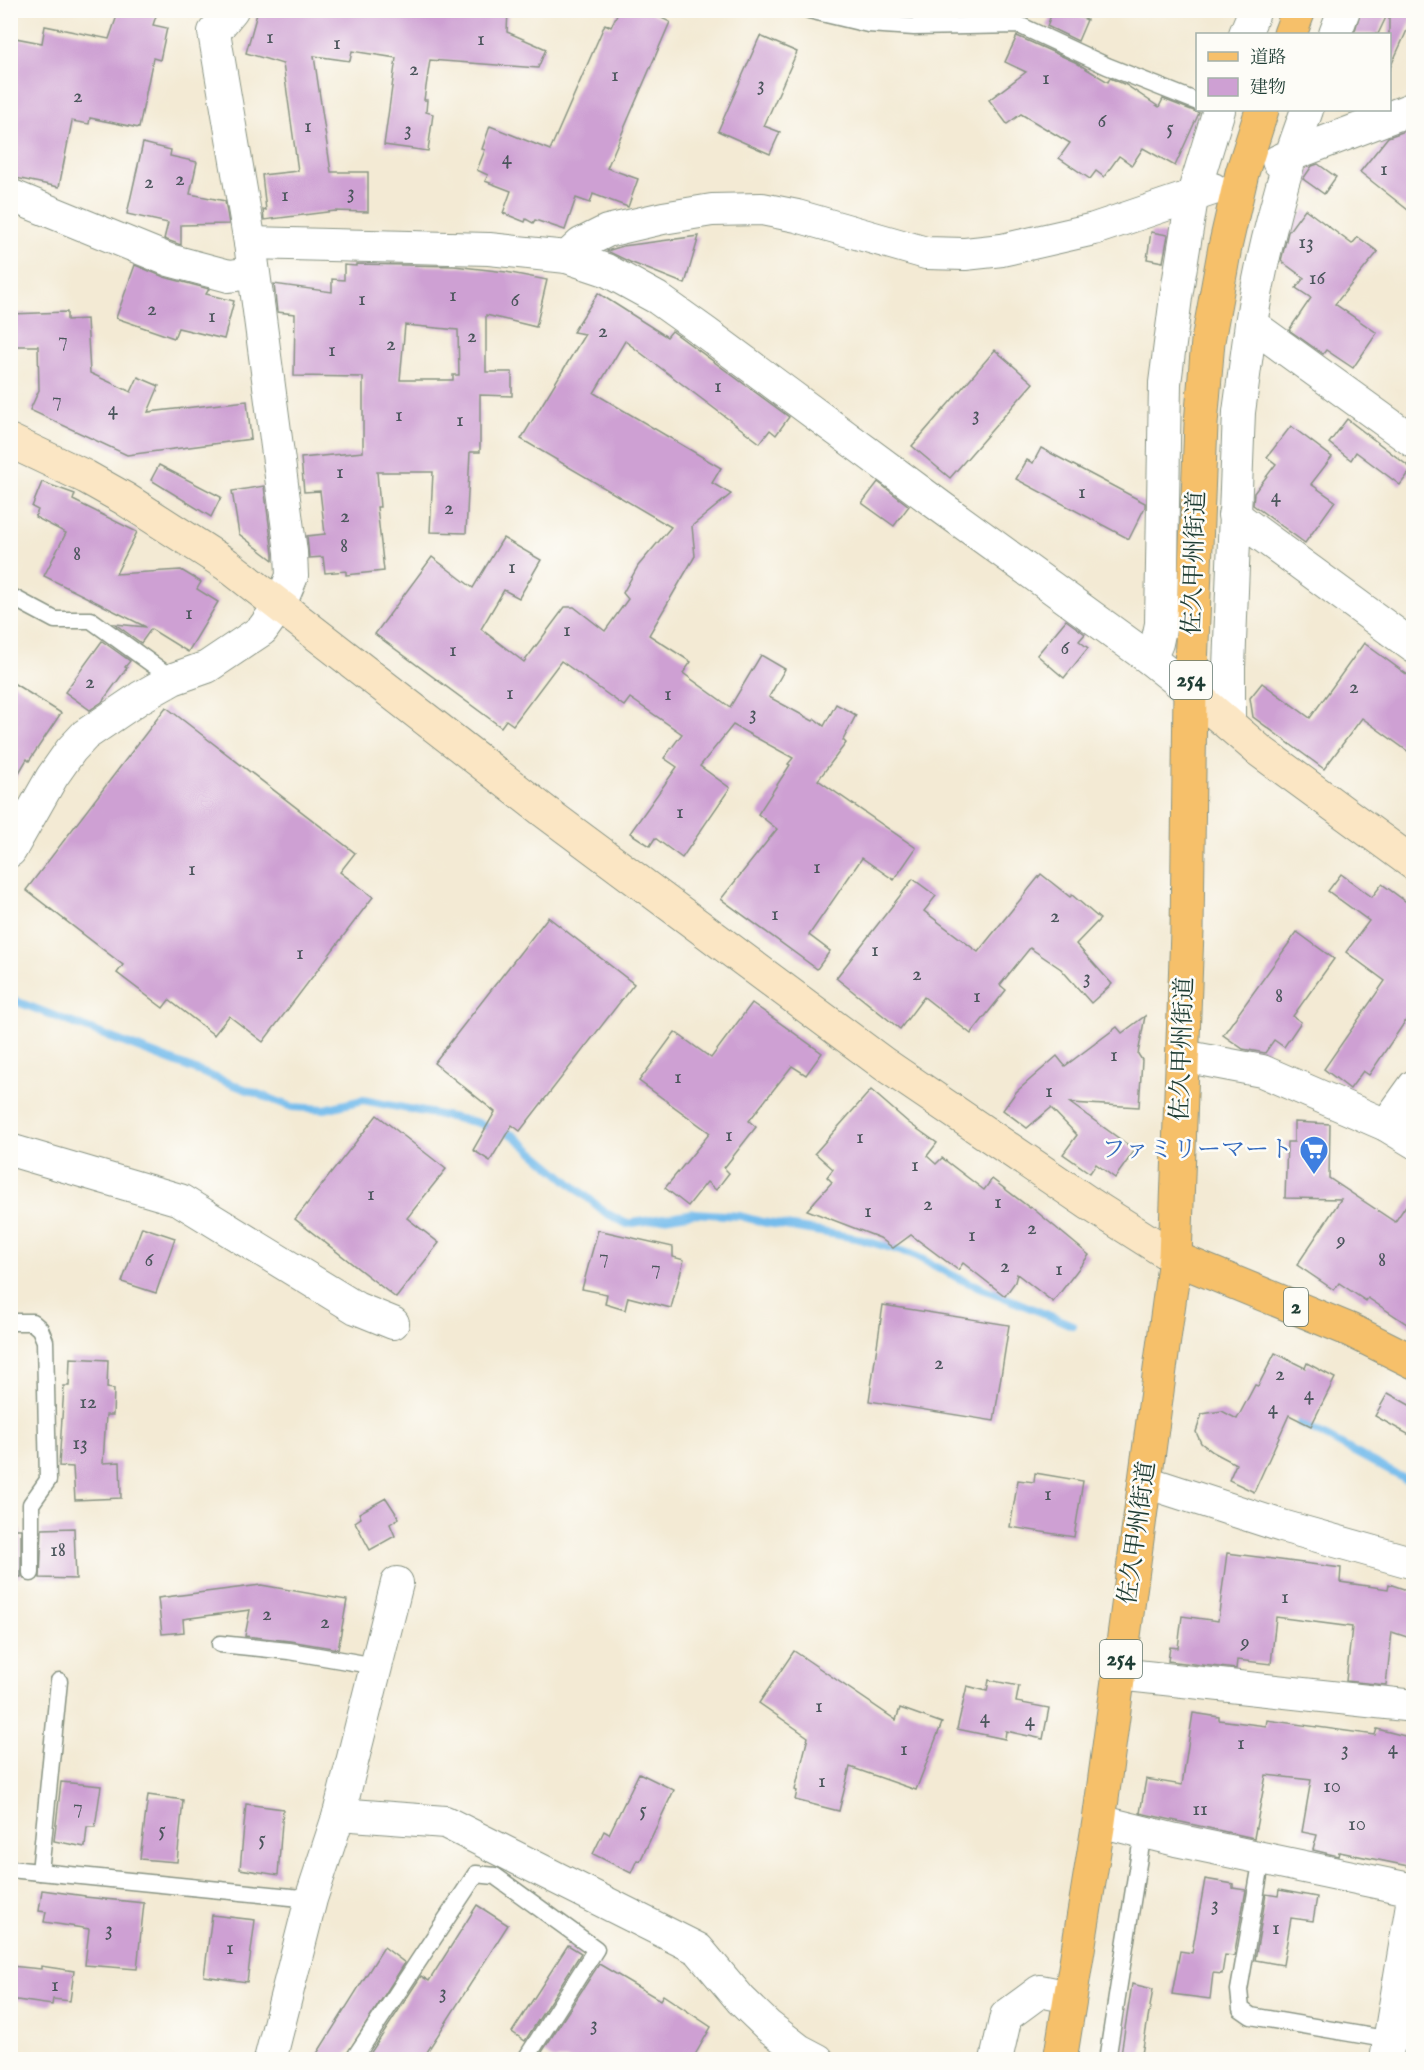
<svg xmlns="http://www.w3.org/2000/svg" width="1424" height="2070" font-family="'IM FELL English','Noto Serif JP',serif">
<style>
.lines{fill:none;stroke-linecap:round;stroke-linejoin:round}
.stream{stroke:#74bcec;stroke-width:8}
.building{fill:#cea0d3;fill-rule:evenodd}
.lane-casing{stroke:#899484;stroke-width:19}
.street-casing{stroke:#899484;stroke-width:34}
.secondary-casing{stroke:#899484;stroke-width:35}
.primary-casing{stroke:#899484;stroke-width:35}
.highway-casing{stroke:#899484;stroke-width:35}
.lane{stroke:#fff;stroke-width:16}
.street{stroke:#fff;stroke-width:32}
.secondary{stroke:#fbe6c4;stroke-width:33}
.primary{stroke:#f6c06b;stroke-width:33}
.highway{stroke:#f6c06b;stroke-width:33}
.labels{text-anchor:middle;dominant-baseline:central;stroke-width:5;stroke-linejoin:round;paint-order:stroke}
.number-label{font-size:21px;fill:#4b565c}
.shield{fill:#fdfcf7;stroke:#62766e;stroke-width:1.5}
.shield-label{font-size:22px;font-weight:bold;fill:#1f3d34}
.street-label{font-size:24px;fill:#1f3d34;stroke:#fdfcf7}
.shop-label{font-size:24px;fill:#366cbe;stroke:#fdfcf7;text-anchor:end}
</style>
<rect width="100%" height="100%" fill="#fdfcf7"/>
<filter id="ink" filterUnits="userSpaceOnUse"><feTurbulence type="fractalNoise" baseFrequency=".0167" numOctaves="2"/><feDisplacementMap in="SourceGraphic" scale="12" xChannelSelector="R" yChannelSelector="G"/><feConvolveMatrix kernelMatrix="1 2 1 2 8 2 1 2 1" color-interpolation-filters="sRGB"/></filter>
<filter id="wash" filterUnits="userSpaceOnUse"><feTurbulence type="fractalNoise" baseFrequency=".008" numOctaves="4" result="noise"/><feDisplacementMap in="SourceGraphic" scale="24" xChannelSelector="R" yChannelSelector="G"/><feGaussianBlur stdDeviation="1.35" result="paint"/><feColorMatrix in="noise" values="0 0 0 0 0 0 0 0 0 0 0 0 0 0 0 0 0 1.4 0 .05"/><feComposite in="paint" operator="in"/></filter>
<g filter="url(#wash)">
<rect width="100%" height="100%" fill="#f3ead4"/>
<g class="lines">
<g class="stream">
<path d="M10,999l282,108 33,2 38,-9 112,22 38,13 93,78 21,11 67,-11 46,3 22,6 94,16 56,16 48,25 112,46"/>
<path d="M1300,1423l114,61"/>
</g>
</g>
<g id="blocks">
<g class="building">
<path d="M119,10h39l-5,15 14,3 -7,32 -7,-2 -14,70 -49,-10 -1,6 -17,-3 -13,66 -48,-10 7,-38 -8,-1v-101l32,6 3,-17 64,13z"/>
<path d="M258,10h250l-1,22 39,17 -8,19 -108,-8 -6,40h3l-1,12 7,2 -5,37 -44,-6 12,-87 -44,-7 -2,10 -36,-5 17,116h37v40l-33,-1 -71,9 -1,-11 3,1 -4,-35 36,-4 -15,-107 -37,-11z"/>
<path d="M619,10h26l25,12 -63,146 31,11 -10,28 -35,-13 -3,9 -14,-5 -11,32 -30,-10 -2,3 -7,-4 -1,3 -22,-9 8,-22 -26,-10 3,-6 -11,-5 8,-20 -3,-1 8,-23 60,24 55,-126 6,3z"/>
<path d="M1053,10h11l23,10 -9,21 -31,-15z"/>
<path d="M1361,10h52v7l-24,53v-59l-11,23h-24z"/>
<path d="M760,36l37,16 -33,74 16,6 -10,22 -52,-23z"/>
<path d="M1017,36l58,26 33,20 2,-4 16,7 33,22 4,-8 36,14 -24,53 -32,-18 -11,17 -13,-9 -15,21 -8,-6 -6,8 -31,-21 11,-15 -49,-29 -14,10 -18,-24 37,-28 -21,-10z"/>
<path d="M1411,129l2,2v83l-53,-42 28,-35z"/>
<path d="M143,143l28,7 -1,6 27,6 -7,32 35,7 4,23 -48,1v20l-17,-6 4,-16 -41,-9z"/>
<path d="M1318,164l18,13 -12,17 -21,-15 9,-13z"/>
<path d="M1305,209l47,35 6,-7 20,15 -43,52 42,29 -24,35 -27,-18 -3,4 -34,-24 22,-32 -15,-10 8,-10 -23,-17 7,-29z"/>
<path d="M1151,232l17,3 -5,27 -16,-3z"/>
<path d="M699,236l-14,48 -55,-22 -23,-11 16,-5z"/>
<path d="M356,264l98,2 52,6 41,8 -11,47 -50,-12v57h26v24l-32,-1v57h-10l-4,81 -36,-1 3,-60h-56l3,35h-3l7,64 -38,4v-4l-21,2 -2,-16 -14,1 -2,-22 18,-2 -5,-43 -16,1 -3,-34 62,-6v-75l-69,-1 1,-62 -18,-2 -3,-28 58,8v-13l12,1v-15l12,1zM405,325l53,5 1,45h-6v5h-53z"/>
<path d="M135,265l29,12 45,12 -3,5 28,7 -10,38 -46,-11 -4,10 -58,-20z"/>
<path d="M598,293l69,44 5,-6 117,86 -13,18 -6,-5 -10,13 -135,-102 -31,52 127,75 -9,15 19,11 -39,32 3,30 -46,79 42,27 -8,11 47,34 31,-52 24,14 -16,28 44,24 2,-2 9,7 12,-22 20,11 -13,25 3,3 -28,37 98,68 -22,32 -32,-22 -53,77 21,16 -13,18 -96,-70 56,-70 -19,-15 32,-49 -2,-1 5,-6 -60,-33 -33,41 30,22 -48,70 -27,-20 -5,8 -20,-13 47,-66 -13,-9 18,-24 -52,-36 -6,8 -63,-45 -48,64 -7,-5 -5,7 -126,-93 57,-77 41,31 30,-50 38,22 -22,38 -15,-8 -23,39 43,33 41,-55h9l31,24 23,-32 -5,-6 15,-27 33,-39 -150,-88 64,-105 -12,-2z"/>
<path d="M67,312v8l20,-1 3,54 41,19 7,-15 21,9 -11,26 99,-11 4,38 -124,16 -97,-45 9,-20 -1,-44h-28v-32z"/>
<path d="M995,350l38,33 -83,95 -38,-32z"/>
<path d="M1347,419l65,50 -12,16 -44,-33 -5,8 -22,-17z"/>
<path d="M1291,426l41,31 -21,27 24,17 -30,42 -52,-38 1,-12 22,-29 -9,-7z"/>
<path d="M1041,448l104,55v4l-16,32 -113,-60 11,-19 6,3z"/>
<path d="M159,465l62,32 -10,20 -60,-37z"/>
<path d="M42,482l33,12 -2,6 64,32 -21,42 65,-4 20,12 -4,7 21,13 -30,50 -37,-23 -10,14 -26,-19 31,3 -102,-51 22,-43 -31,-16 3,-7 -6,-3z"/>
<path d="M878,482l31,24 -15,20 -32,-23z"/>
<path d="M264,486l9,68v6l-34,-26 -7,-43z"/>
<path d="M1066,620l19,14 -6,7 9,7 -24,30 -27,-23z"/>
<path d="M102,641l28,20 -5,6 2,1 -25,34 -12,8 -25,-18z"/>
<path d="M1364,643l49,36v76l-51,-37 -38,51 -71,-52 -3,-19 12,-15 48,35z"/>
<path d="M10,681l51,32 -32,48 -2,-2 -17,29z"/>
<path d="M166,707l189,146 -15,19 33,25 -110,145 -34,-26 -15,19 -45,-35 -6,8 -46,-35 6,-8 -97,-75z"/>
<path d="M1041,874l29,23 2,-2 28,24 -24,25 36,40 -21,19 -30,-34 -31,-21 -30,37 6,5 -35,44 -47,-37 -24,32 -64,-51 77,-99 23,17 -12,15 54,41z"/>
<path d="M1341,874l31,23 10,-13 31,23v103l-44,65 -6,-4 -13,18 -26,-20 61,-88 -39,-29 23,-31 -41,-30z"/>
<path d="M548,917l86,67 -114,147 -8,-6 -22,36 -17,-11 22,-38 -61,-49z"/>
<path d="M1297,932l37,27 -41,57 8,6 -17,25 -10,-7 -9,13 -22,-4 -20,-14z"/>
<path d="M752,1003l70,50 -16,22 -14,-9 -43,55 7,6 -32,41 5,5 -13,17 -9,-8 -19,24 -23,-18 45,-55 -71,-52 36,-49 36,26z"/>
<path d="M1145,1016l-7,38 4,6 -3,47 -69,-4 65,47 -20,28 -19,-14 -6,9 -27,-19 14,-19 -26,-27 -24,20 -24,-18 13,-18 41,-36 8,10 52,-39 5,6z"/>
<path d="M871,1090l38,33 28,20 -10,13 9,8 6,-6 42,32 8,-11 38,29 1,-1 58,48 -36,47 -36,-28 -2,8 -10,14 -42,-33 -5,7 -47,-35 -18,13 -13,-10 -73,-28 25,-28 -5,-5 6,-8 -18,-16z"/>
<path d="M377,1115l69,54 -39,49 32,25 -43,55 -101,-79z"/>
<path d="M1294,1122l36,2 -1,54 66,44 18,-27v133l-45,-30 -2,3 -27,-18 -5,7 -37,-25 44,-66 -56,-1 2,-56h7z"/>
<path d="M142,1227l33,11 -19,55 -34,-11z"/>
<path d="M598,1230l75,17v10l11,3 -13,48 -43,-11 -3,13 -20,-6 2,-10 -25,-5z"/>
<path d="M883,1305l126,20 -15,96 -125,-20z"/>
<path d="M1275,1353l30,15 2,-5 28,15 -24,48 -22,-11 -35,77 -25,-12 7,-16 -23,-12 -12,-9 -5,-11 6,-18 20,-3 15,8 18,-34 3,1z"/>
<path d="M70,1358l38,2 -1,28 7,1 -1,26h-7l-3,48 17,-1 1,36 -46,2 -2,-33 -14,-1 5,-80h5z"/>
<path d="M1388,1393l25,14v30l-38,-21z"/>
<path d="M1035,1473l48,8 -9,56 -64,-10 8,-47 16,2z"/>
<path d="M386,1498l13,20 -9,6 5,12 -25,14 -15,-28 6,-4 -2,-5z"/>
<path d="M74,1528l2,51 -36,-1 2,-49z"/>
<rect x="10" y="1529" width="11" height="48"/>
<path d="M1227,1553l114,15 -1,14 48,7 1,-5 24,8v47l-21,-7 -6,53 -40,-4 6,-54 -76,-10 -5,47 -34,-4 -1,9 -68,-8 2,-14 8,1 4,-32 36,5z"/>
<path d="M261,1585l86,15 -9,49 -48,-8 -45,-5 5,-26 -67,9 1,13 -22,2 -4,-36z"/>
<path d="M794,1651l102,69 4,-12 42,15 -26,67 -66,-23 -11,44 -44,-11 2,-9 -2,-1 13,-53 -49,-34z"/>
<path d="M989,1680l30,6 -3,16 33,6 -6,31 -37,-8 -1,8 -48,-10 10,-43 20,5z"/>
<path d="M1193,1713l26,4v3l47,6 1,-6 108,15 2,-6 36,9v129l-74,-15 -1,4 -25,-6 4,-15 -15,-3 9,-52 -45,-5 -12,63 -114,-25 6,-34 36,6z"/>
<path d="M639,1773l35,17 -34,71 -3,-1 -6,13 -38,-19 11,-23 5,3z"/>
<path d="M61,1782l40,4 -6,41h-8l-2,20 -31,-6z"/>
<path d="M148,1795l35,5 -6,62 -37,-3z"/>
<path d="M246,1804l37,5 -5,66 -38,-6z"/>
<path d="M1205,1879l28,5v4l13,2 -12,66 -9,-1 -3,19 -9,-1 -3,26 -38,-5 8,-43 12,2z"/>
<path d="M42,1890l43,6v1l59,6 -7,66 -52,-4 4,-36 -45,-7 2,-10 -7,-1z"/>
<path d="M1279,1890l38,7 -4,24 -22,-3 -8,47 -28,-5 11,-66 12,2z"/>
<path d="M477,1905l31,20 -86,135h-56l55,-84 8,5z"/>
<path d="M212,1915l43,5 -8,62 -43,-6z"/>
<path d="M568,1945l13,8 -56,88 -13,-9z"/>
<path d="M384,1947l21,16 -62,97h-30z"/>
<path d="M599,1964l61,36 3,-5 48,32 -19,33h-139l-11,-8z"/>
<path d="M10,1966l31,3v-3l33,5 -4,30 -17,-2 -1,6 -42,-6z"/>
<path d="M1132,1984l21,5 -12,71h-21z"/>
</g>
</g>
</g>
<g filter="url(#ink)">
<use href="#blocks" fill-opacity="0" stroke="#899484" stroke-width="1.5"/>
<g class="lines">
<g class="lane-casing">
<g id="lane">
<path d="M809,10l59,14 46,3 105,-2 88,41 91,36"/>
<path d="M10,596l45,24h36l82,59"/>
<path d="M10,1322h22l8,7 5,12 3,139 -17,24v69"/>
<path d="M220,1644l69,7 87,15"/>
<path d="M1262,1858l-23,132 2,19 10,7 163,28"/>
<path d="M10,1869l301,30"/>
<path d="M40,1872l19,-191"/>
<path d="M353,2060l123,-186 19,2 101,73 -71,111"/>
<path d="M1107,2060l36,-228"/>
</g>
</g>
<g class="street-casing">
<g id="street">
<path d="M1245,34l10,-24"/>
<path d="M1335,34l9,-24"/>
<path d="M1414,108l-123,47c-17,56 -31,111 -40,169l163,118"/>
<path d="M1278,161l13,-6 16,-45"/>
<path d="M10,195l159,65 60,16 23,-3"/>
<path d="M250,243l239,6 78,8 39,13 51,28 49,35 235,174 209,152 40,32"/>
<path d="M567,257l14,-13 26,-13 56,-13 49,-8 50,-1 35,7 129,37 39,1 37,-4 92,-21 119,-40"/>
<path d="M1234,515l180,132"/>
<path d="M1150,659l7,-16 4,-19 4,-241 11,-86 16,-99 27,-88"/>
<path d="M1229,725v-57l10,-256 12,-88"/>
<path d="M10,851l42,-74 19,-27 14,-15 56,-38 32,-18 34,-12 55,-37 18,-25 12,-29 -1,-24 -41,-309 -36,-211 18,-22"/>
<path d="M1183,1056l79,15 124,54 28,17"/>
<path d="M1386,1125l28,-39"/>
<path d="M10,1150l170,50 176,108 37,15"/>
<path d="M1146,1482l136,44 132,37"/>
<path d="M1118,1674l296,32"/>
<path d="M339,1814l106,8 253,127 43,51 27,26 31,24 19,10"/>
<path d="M1099,1821l77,19 238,50"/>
<path d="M270,2060l41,-161 28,-85 58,-231"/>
<path d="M996,2060l10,-44 34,-25 30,6"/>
<path d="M1386,2060l28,-168"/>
</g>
</g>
<g class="secondary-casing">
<g id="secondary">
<path d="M10,441l76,36 39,22 101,65 318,247 340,253 206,140 85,54"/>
<path d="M1190,691l70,60 154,113"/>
</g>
</g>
<g class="primary-casing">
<path id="primary" d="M1175,1258l175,72 64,32"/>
</g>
<g class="highway-casing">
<g id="highway">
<path d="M1290,34l9,-24"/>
<path d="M1060,2060l39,-239 76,-563 12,-327 3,-240 11,-267 7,-83 17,-94 17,-74 20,-63"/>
</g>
</g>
<use href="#lane" class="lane"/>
<use href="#street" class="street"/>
<use href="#secondary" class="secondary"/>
<use href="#primary" class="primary"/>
<use href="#highway" class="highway"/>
</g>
</g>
<defs>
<g id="supermarket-pin" transform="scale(1.5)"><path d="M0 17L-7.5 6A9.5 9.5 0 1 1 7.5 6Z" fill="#3f7fe0" stroke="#fdfcf7"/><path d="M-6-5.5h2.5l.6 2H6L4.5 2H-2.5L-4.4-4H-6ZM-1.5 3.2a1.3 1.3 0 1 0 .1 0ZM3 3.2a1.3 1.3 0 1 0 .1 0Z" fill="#fff"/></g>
</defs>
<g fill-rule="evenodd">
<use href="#supermarket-pin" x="1314" y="1150"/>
</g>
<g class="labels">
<g class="number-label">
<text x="270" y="37">1</text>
<text x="481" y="39">1</text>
<text x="337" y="43">1</text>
<text x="414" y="69">2</text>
<text x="615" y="75">1</text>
<text x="1046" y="78">1</text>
<text x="761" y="84">3</text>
<text x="78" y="96">2</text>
<text x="1102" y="121">6</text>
<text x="308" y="126">1</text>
<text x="1170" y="128">5</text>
<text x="408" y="129">3</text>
<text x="507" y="158">4</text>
<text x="1384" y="169">1</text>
<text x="180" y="179">2</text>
<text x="149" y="182">2</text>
<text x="351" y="192">3</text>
<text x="285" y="195">1</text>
<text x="1306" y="242">13</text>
<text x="1317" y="278">16</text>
<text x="453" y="295">1</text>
<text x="362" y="299">1</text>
<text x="515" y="300">6</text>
<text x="152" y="309">2</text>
<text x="212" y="316">1</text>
<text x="603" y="331">2</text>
<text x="472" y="336">2</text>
<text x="63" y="340">7</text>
<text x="391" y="344">2</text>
<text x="332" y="350">1</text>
<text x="718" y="386">1</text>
<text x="57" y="400">7</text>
<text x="113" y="409">4</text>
<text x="976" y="414">3</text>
<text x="399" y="415">1</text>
<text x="460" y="420">1</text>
<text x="340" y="472">1</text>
<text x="1082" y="492">1</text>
<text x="1276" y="496">4</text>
<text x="449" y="508">2</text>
<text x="345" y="516">2</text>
<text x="344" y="546">8</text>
<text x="77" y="554">8</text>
<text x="512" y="567">1</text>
<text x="189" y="613">1</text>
<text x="567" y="630">1</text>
<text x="1065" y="648">6</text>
<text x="453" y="650">1</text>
<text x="90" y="682">2</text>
<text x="1354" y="687">2</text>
<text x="510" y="693">1</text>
<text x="668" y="694">1</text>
<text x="753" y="713">3</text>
<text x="680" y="812">1</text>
<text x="817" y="867">1</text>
<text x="192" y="869">1</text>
<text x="775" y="914">1</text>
<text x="1055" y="916">2</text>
<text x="875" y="950">1</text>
<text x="300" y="953">1</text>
<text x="917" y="974">2</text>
<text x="1087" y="977">3</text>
<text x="977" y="996">1</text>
<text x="1279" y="996">8</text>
<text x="1114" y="1055">1</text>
<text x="678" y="1077">1</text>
<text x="1049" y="1091">1</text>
<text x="729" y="1135">1</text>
<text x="860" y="1137">1</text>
<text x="915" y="1165">1</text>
<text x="371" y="1194">1</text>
<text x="998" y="1202">1</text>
<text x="928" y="1204">2</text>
<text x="868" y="1211">1</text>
<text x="1032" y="1228">2</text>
<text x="972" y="1235">1</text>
<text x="1341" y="1240">9</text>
<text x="604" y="1257">7</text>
<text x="149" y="1260">6</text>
<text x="1382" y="1260">8</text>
<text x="1005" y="1266">2</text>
<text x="656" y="1268">7</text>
<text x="1059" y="1269">1</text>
<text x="939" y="1363">2</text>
<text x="1280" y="1374">2</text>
<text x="1309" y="1394">4</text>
<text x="88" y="1402">12</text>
<text x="1273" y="1408">4</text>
<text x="80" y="1443">13</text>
<text x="1048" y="1494">1</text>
<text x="58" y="1550">18</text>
<text x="1285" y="1597">1</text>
<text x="267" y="1614">2</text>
<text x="325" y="1622">2</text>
<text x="1245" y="1642">9</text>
<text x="819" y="1706">1</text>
<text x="985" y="1717">4</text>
<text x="1030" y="1720">4</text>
<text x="1241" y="1743">1</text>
<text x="1393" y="1748">4</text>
<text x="904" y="1749">1</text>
<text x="1345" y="1749">3</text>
<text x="822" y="1781">1</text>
<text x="1332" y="1786">10</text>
<text x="78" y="1807">7</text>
<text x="1200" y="1809">11</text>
<text x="643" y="1810">5</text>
<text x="1357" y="1824">10</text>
<text x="162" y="1830">5</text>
<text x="262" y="1839">5</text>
<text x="1215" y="1904">3</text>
<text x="1276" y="1928">1</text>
<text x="109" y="1929">3</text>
<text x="230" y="1948">1</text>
<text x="55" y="1985">1</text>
<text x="443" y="1992">3</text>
<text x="594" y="2024">3</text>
</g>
<g class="shield">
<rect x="1170" y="661" width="42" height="38" rx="4.5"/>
<rect x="1284" y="1288" width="24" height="38" rx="4.5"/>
<rect x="1100" y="1640" width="42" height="38" rx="4.5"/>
</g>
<g class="shield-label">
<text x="1191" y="680">254</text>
<text x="1296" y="1307">2</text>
<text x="1121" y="1659">254</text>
</g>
<g class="street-label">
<text transform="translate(1195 563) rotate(-88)">佐久甲州街道</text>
<text transform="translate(1183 1049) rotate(-88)">佐久甲州街道</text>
<text transform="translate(1138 1533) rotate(-82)">佐久甲州街道</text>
</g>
<g class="shop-label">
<text x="1293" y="1150">ファミリーマート</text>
</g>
</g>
<rect width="1424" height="2070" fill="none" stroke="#fdfcf7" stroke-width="36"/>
<rect x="1196" y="33" width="195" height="78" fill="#fdfcf7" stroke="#a4b0a9" stroke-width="1.5"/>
<rect x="1208" y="52" width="30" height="9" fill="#f6c06b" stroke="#a4b0a9" stroke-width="1.5"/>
<text x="1250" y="63" font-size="18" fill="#1f3d34">道路</text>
<rect x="1208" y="78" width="30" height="18" fill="#cea0d3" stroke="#a4b0a9" stroke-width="1.5"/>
<text x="1250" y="93" font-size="18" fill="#1f3d34">建物</text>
</svg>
